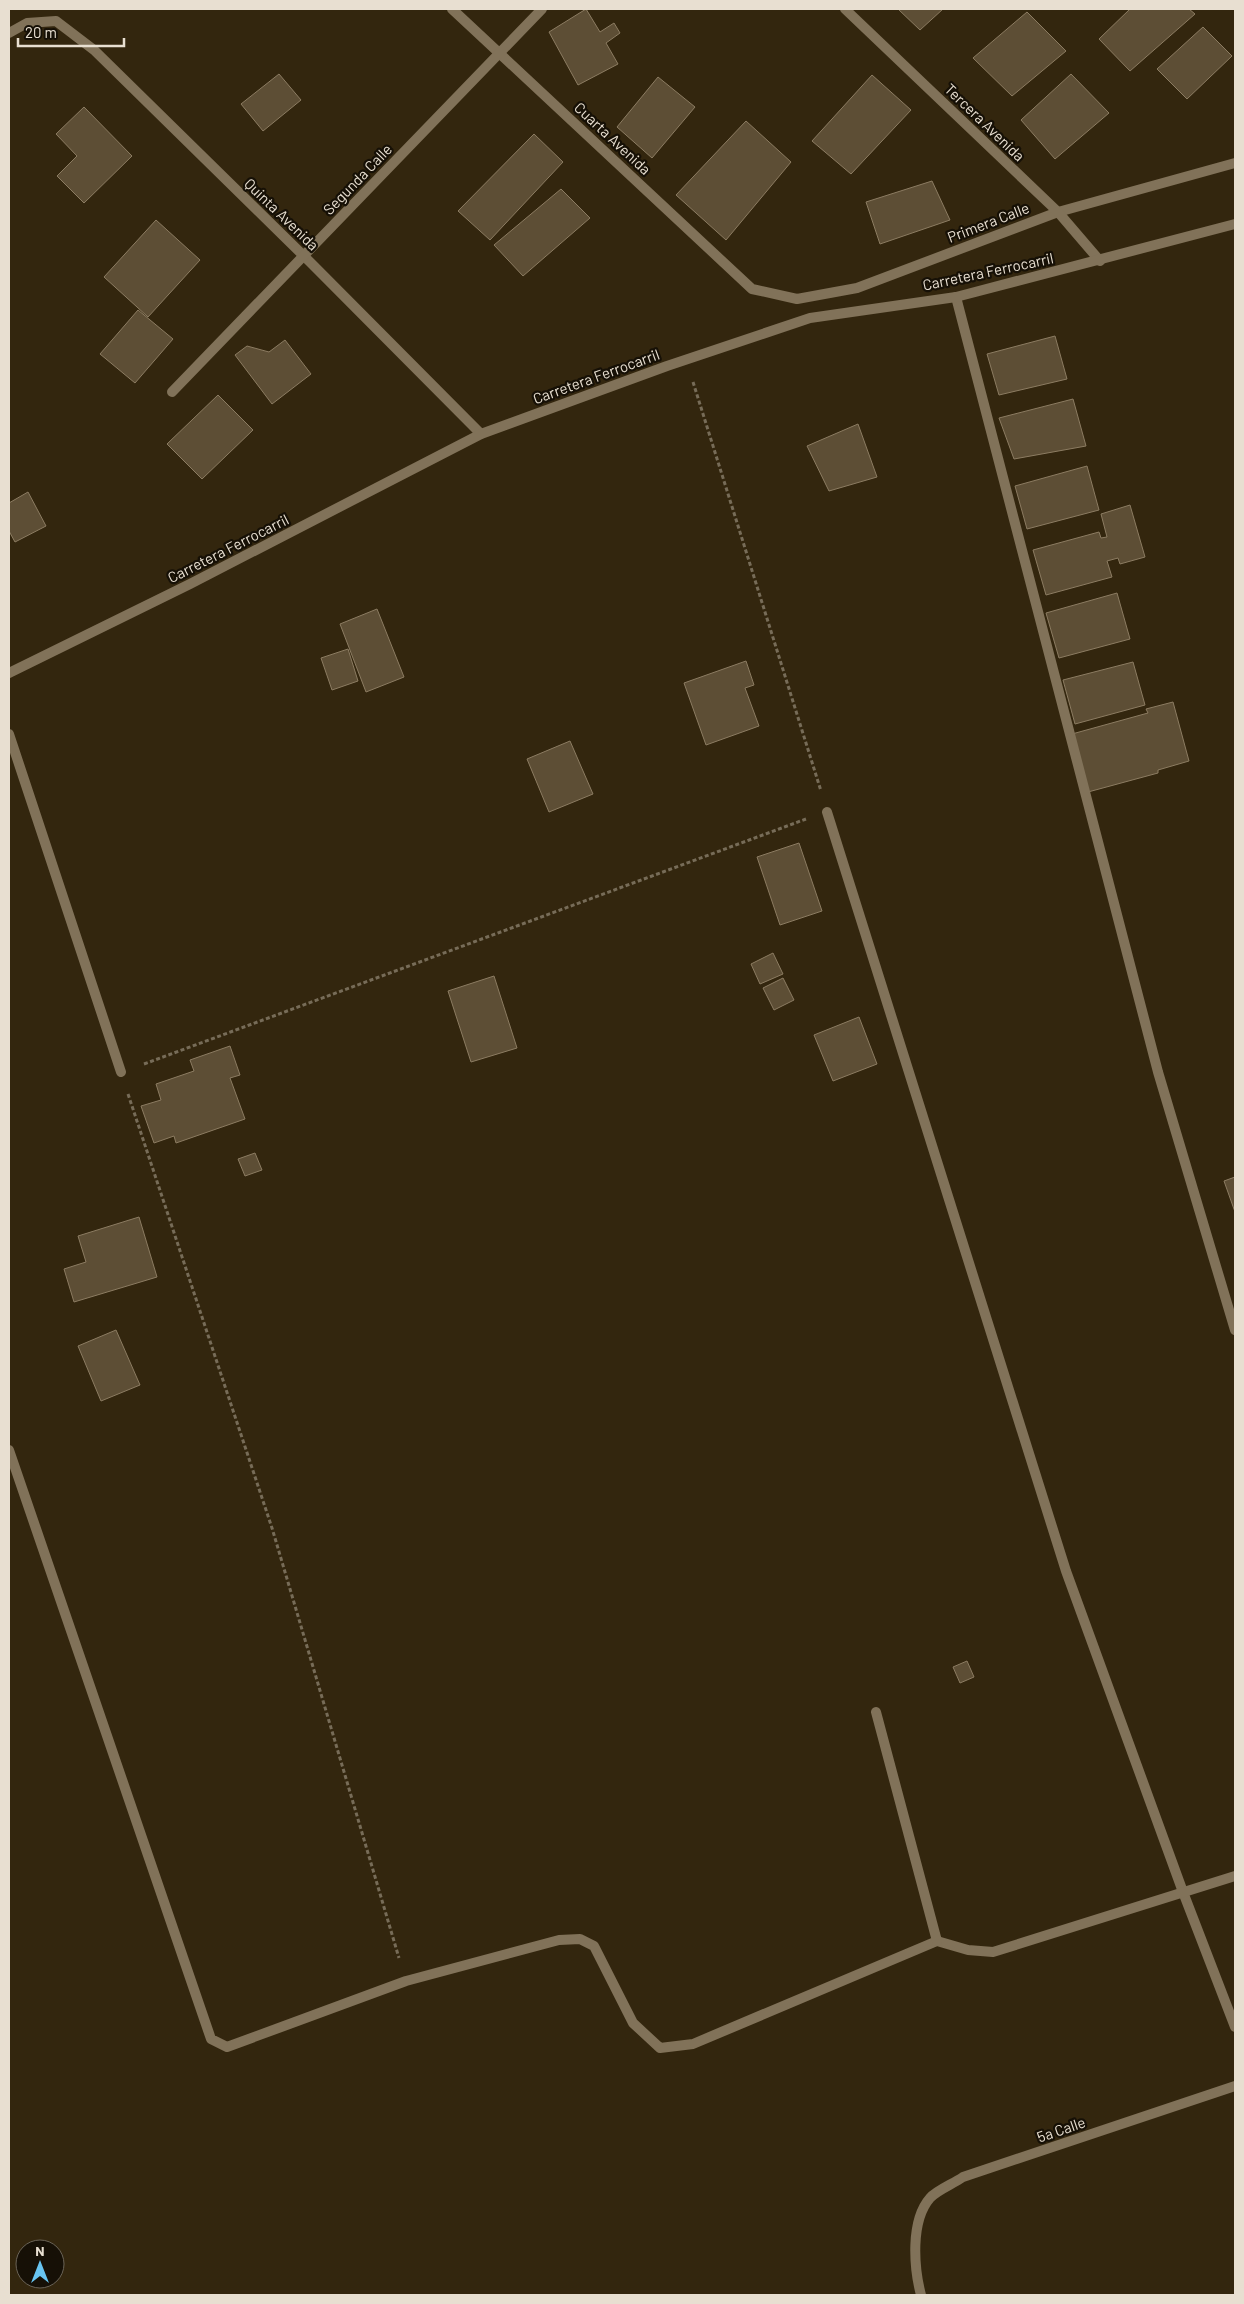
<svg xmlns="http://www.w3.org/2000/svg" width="1244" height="2304" font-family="Barlow,sans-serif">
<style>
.building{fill:#5d4e35;stroke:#8c7c62}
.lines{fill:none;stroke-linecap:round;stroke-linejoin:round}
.path{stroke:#776c58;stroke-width:3;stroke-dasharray:4 2.5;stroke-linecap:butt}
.minor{stroke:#817259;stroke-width:10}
.labels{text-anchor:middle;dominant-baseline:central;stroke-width:4.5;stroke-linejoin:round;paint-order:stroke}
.street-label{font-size:15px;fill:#e8dfd1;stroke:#161006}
</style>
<rect width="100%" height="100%" fill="#33260e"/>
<g class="building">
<path d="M586,9l14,23 14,-9 6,10 -14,10 12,21 -40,21 -29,-53z"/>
<path d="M898,9h45l-23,21z"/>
<path d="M1130,9h59l6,5 -65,57 -31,-32z"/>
<path d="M1027,12l39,39 -54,45 -39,-38z"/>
<path d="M1203,27l29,29 -45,43 -30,-30z"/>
<path d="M279,74l22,26 -38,31 -22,-27z"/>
<path d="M1071,74l38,39 -54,46 -34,-39z"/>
<path d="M872,75l39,35 -60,64 -39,-33z"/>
<path d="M658,77l37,30 -43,51 -35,-31z"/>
<path d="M84,107l48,49 -48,47 -27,-27 20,-20 -21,-22z"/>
<path d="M746,121l45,41 -65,78 -50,-45z"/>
<path d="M534,134l29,28 -73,78 -32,-29z"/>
<path d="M932,181l18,39 -70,24 -14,-42z"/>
<path d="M561,189l29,29 -67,58 -29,-31z"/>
<path d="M156,220l44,40 -52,57 -44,-40z"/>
<path d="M138,310l35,29 -38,44 -35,-29z"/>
<path d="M1055,336l12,43 -68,16 -12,-41z"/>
<path d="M285,340l26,34 -39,30 -37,-49 12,-9 22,6z"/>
<path d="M218,395l35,35 -51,49 -35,-35z"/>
<path d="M1073,399l13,47 -72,13 -15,-41z"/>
<path d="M858,424l19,53 -48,14 -22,-45z"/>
<path d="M1087,466l12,44 -72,19 -12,-43z"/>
<path d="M28,492l18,34 -31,16 -6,-11v-28z"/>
<path d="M1130,505l15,52 -25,7 -2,-6 -11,3 5,16 -66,18 -13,-45 66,-18 2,6 6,-1 -6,-23z"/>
<path d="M1117,593l13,46 -71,19 -13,-45z"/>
<path d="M377,609l27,68 -38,15 -26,-68z"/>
<path d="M348,649l10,32 -26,9 -11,-32z"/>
<path d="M746,661l8,24 -9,3 14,38 -53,19 -22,-62z"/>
<path d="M1133,662l12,43 -70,19 -12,-44z"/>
<path d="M1173,702l16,59 -31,9v3l-70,19 -16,-58 76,-21 -2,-4z"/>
<path d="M570,741l23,53 -44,18 -22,-53z"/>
<path d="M799,843l23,68 -42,14 -23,-68z"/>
<path d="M773,953l10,21 -23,10 -9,-20z"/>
<path d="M494,976l23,72 -46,14 -23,-71z"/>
<path d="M783,978l11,22 -20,10 -11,-22z"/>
<path d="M859,1017l18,47 -44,17 -19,-46z"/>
<path d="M230,1046l10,29 -10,3 15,41 -69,24 -2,-7 -20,7 -13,-37 20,-6 -5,-16 38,-13 -4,-11z"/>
<path d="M255,1153l7,17 -17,6 -7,-17z"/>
<path d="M1235,1177v35l-11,-31z"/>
<path d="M139,1217l18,60 -83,25 -10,-33 22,-7 -8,-26z"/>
<path d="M116,1330l24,55 -39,16 -23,-55z"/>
<path d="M967,1661l7,16 -14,6 -7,-16z"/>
</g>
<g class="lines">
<g class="path">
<path d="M693,382l128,409"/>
<path d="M144,1064l662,-245"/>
<path d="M128,1094l144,434 127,430"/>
</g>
<g class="minor">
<path d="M452,9l300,280 45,10 60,-11 201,-76 177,-49"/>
<path d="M845,9l213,203 42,49"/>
<path d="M9,33l18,-10 29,-2 38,29 216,212 171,172"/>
<path d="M956,297l202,775 77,258"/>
<path d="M172,392l370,-383"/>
<path d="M9,673l181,-89 291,-150 186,-68 143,-48 146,-21 279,-73"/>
<path d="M9,734l112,338"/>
<path d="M827,812l239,759 117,321 52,135"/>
<path d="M9,1450l202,589 16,8 179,-66 153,-41 21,-1 14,7 39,77 27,25 33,-4 244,-103 31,9 25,2 242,-76"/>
<path d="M876,1712l61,229"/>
<path d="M921,2295c-7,-27 -11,-74 9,-97 7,-8 23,-14 33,-21l272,-91"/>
</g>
</g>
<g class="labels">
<g class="street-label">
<text transform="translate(985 122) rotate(44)">Tercera Avenida</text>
<text transform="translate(613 138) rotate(43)">Cuarta Avenida</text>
<text transform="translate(357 179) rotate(-46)">Segunda Calle</text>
<text transform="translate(282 214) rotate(44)">Quinta Avenida</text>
<text transform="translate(988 222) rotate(-21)">Primera Calle</text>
<text transform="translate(988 271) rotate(-12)">Carretera Ferrocarril</text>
<text transform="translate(596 376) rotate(-20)">Carretera Ferrocarril</text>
<text transform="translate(228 548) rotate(-27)">Carretera Ferrocarril</text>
<text transform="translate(1061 2129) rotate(-19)">5a Calle</text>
</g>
</g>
<rect width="1244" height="2304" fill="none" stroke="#e8dfd1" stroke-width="20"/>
<g transform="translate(40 2264)"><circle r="24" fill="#161006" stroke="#6a6357"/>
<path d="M0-4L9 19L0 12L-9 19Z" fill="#68c4f0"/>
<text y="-8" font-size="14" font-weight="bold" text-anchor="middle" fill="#e8dfd1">N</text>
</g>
<path d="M18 38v8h106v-8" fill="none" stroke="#e8dfd1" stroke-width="2.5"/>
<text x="25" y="38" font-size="15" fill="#e8dfd1" stroke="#161006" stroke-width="4" paint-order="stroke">20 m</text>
</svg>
